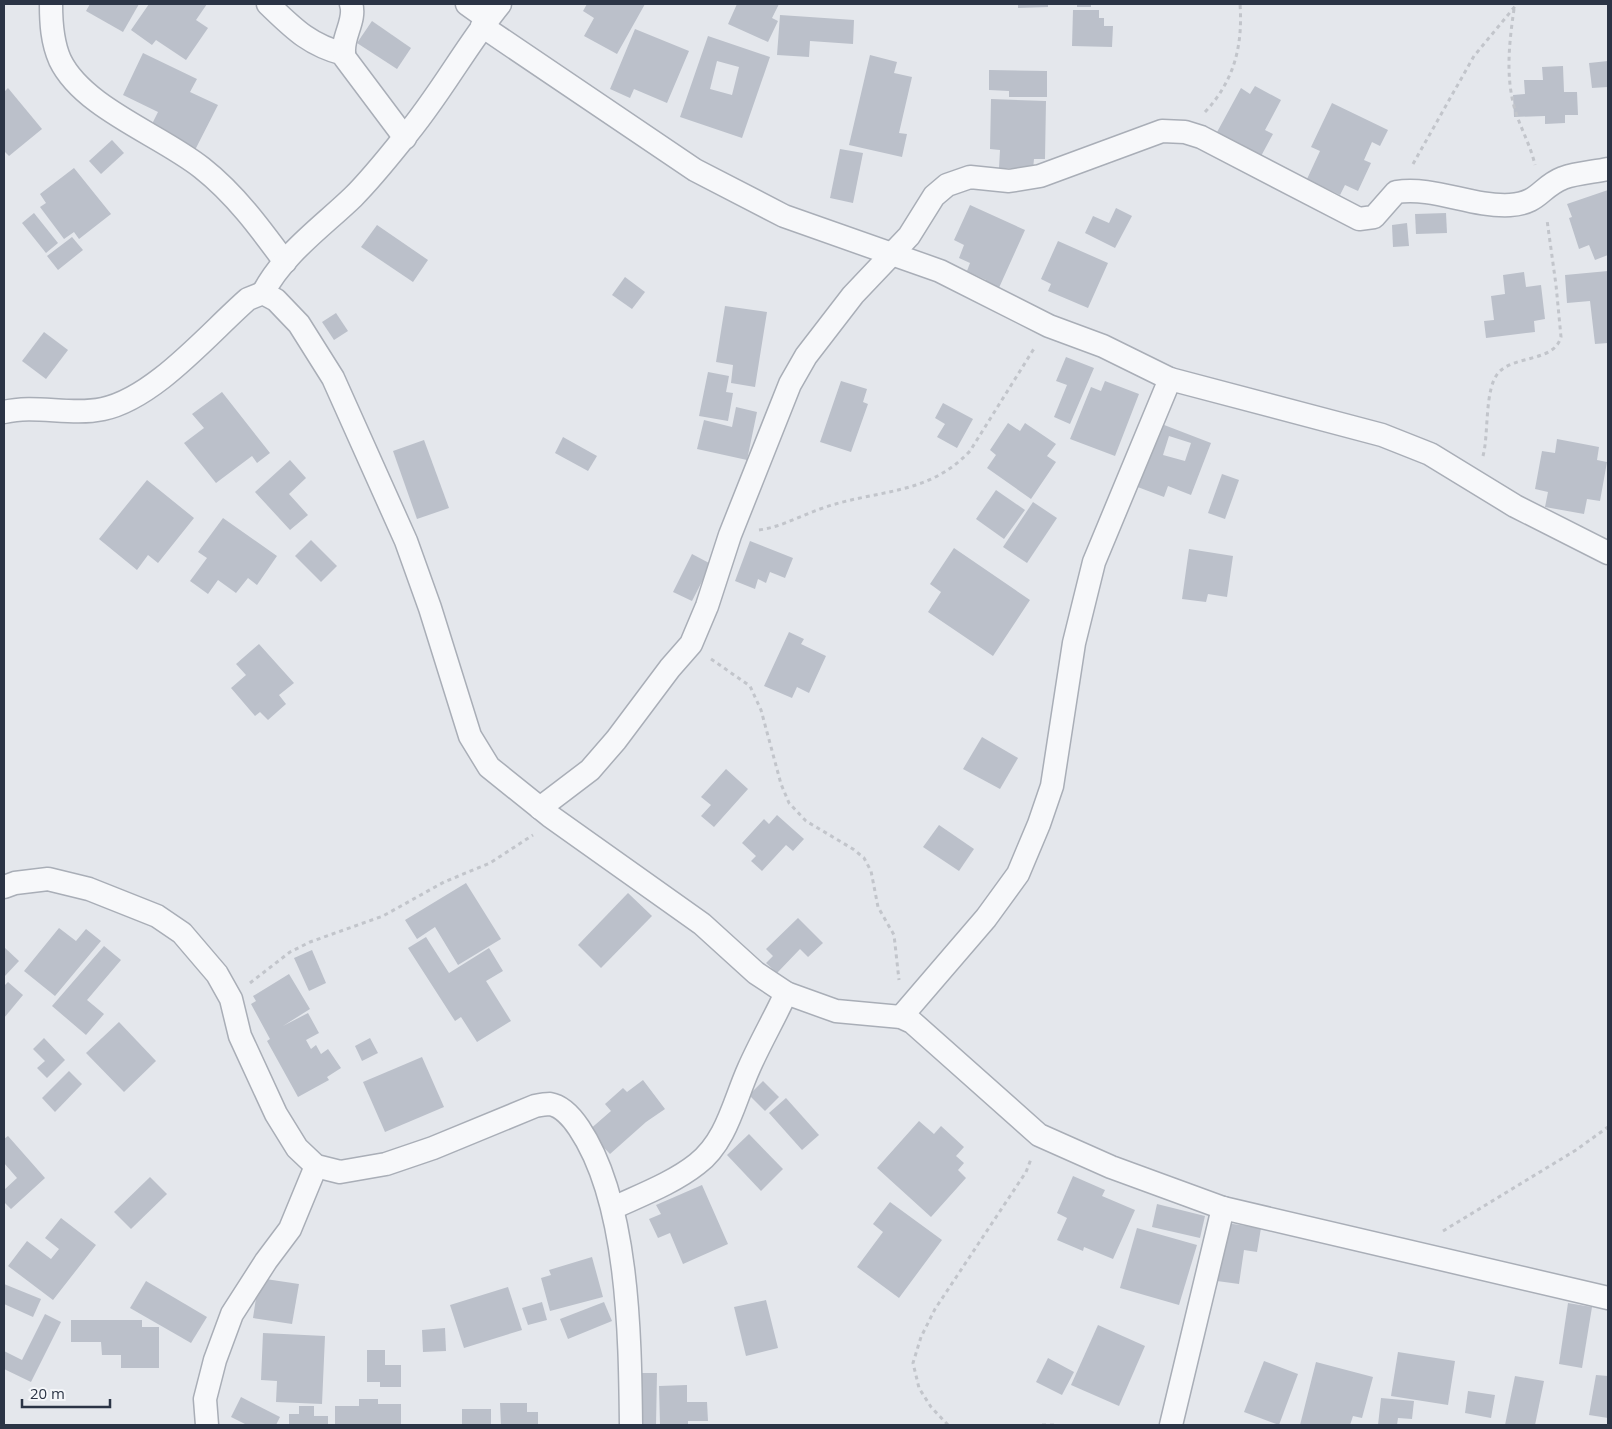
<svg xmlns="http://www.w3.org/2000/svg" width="1612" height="1429" font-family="'Open Sans',sans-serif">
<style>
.building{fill:#bbc0ca;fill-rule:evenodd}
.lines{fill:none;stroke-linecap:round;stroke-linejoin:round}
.minor-casing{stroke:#a9aeb7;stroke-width:25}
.path{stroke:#c2c5cb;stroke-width:3;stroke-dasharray:4 4;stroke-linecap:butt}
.minor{stroke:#f7f8fa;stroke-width:22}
</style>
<rect width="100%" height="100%" fill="#e4e7ec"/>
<g class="building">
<path d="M90,4h49l-16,28 -37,-21z"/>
<path d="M149,4h58l-11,16 12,8 -22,32 -30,-20 -4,5 -21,-15z"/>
<path d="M587,4h58l-28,50 -33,-18 10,-18 -11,-7z"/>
<path d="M737,4h42l-7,14 6,3 -10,21 -40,-18z"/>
<path d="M1018,4h30v3l-30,1z"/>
<rect x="1077" y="4" width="14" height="3"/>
<path d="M1073,10h26v8h5v8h9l-1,21 -40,-1z"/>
<path d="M780,15l74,5 -1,24 -43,-3 -1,16 -32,-2z"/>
<path d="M372,21l39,27 -14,21 -40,-26z"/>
<path d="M635,29l54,22 -22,52 -33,-14 -4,9 -20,-9z"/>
<path d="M708,36l62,21 -28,81 -62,-21zM717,61l22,6 -7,28 -22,-6z"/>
<path d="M143,53l54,26 -7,13 28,13 -23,45 -45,-22 8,-16 -35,-17z"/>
<path d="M870,55l27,7 -3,11 18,4 -13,56 8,1 -5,23 -53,-12z"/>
<path d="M1608,61v26l-16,1 -3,-25z"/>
<path d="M1563,66l1,26h13l1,23h-13v8l-20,1v-8l-31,1 -1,-22 12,-1 -1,-14h19l-1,-13z"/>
<path d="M989,70l58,1v26h-38v-6l-20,-1z"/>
<path d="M1255,86l26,14 -16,30 8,4 -13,24 -44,-24 25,-46 9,6z"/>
<path d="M8,88l34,41 -33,27 -5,-5v-59z"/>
<path d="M991,99l55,2 -1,58h-11l-1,10 -34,-1 1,-18 -10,-1z"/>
<path d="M1332,103l56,27 -8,16 -8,-4 -8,18 7,3 -13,28 -13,-6 -5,10 -33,-16 13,-28 -9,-4z"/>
<path d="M112,140l12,13 -23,21 -12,-13z"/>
<path d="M840,149l23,4 -10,50 -23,-5z"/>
<path d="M74,168l37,46 -32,25 -5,-7 -10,7 -24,-32 6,-4 -6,-9z"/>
<path d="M1608,190v65l-13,5 -6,-15 -10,4 -10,-31 3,-1 -5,-13z"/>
<path d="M970,205l55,25 -27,60 -14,-6 2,-4 -19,-9 3,-8 -11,-5 5,-13 -10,-5z"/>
<path d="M1116,208l16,8 -17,32 -30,-15 8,-17 16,7z"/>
<path d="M34,213l24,30 -12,10 -24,-30z"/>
<path d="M1446,213l1,20 -31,1 -1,-20z"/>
<path d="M1407,223l2,23 -16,1 -1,-22z"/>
<path d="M377,225l51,35 -15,22 -52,-35z"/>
<path d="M72,237l11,13 -25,20 -11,-14z"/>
<path d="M1058,241l50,22 -20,45 -40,-17 3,-7 -10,-5z"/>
<path d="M1608,271v72l-13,1 -5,-43 -23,2 -2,-28z"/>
<path d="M1524,272l2,15 15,-2 4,34 -11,2 1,11 -49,6 -2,-17 10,-1 -3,-24 14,-2 -2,-19z"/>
<path d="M625,277l20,15 -13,17 -20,-14z"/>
<path d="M725,306l42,6 -12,75 -24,-4 2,-18 -17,-3z"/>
<path d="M336,313l12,18 -14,9 -12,-18z"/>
<path d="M44,332l24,18 -22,29 -24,-18z"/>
<path d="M1066,357l28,11 -24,56 -16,-7 13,-32 -11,-4z"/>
<path d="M708,372l21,4 -3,16 7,1 -5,28 -29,-5z"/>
<path d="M841,381l26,8 -4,13 5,2 -17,48 -31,-10z"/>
<path d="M1105,381l34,13 -24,62 -45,-17 21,-52 10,4z"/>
<path d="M222,392l48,61 -13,10 -5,-7 -36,27 -32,-40 20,-15 -12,-14z"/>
<path d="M943,403l30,16 -16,29 -20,-11 8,-13 -10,-6z"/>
<path d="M736,407l21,5 -10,48 -50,-11 7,-29 28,7z"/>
<path d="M1008,423l12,8 5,-8 31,21 -9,12 9,6 -25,37 -44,-31 9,-13 -6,-5z"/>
<path d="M1159,423l52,20 -20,52 -23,-9 -4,11 -29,-11zM1169,436l22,7 -6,18 -22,-6z"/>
<path d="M563,437l34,19 -9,15 -33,-18z"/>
<path d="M1557,439l42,8 -2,13 10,2 -7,39 -13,-2 -3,15 -39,-7 3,-15 -13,-3 7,-38 13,2z"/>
<path d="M424,440l25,68 -32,11 -24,-68z"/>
<path d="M290,460l16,18 -17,16 19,21 -18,15 -35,-38z"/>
<path d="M1222,474l17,6 -14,39 -17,-6z"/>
<path d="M147,480l47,38 -36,45 -10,-8 -11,15 -38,-31z"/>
<path d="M996,490l29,20 -21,29 -28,-20z"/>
<path d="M1033,502l24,16 -30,45 -24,-16z"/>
<path d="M223,518l54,38 -20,29 -9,-7 -12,15 -18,-13 -10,14 -18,-13 17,-23 -9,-6z"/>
<path d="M311,540l26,26 -16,16 -26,-26z"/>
<path d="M750,541l43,17 -8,20 -15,-6 -4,11 -8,-4 -3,10 -20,-8z"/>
<path d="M954,548l76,52 -37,56 -65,-44 13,-20 -11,-8z"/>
<path d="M1189,549l44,7 -6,41 -19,-3 -2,8 -24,-3z"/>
<path d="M692,554l19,10 -19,37 -19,-9z"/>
<path d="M789,632l15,7 -3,5 25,12 -17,37 -12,-6 -5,11 -28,-12z"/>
<path d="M259,644l35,39 -15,12 7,9 -18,16 -8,-8 -5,4 -24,-28 15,-13 -10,-11z"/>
<path d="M982,737l36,21 -18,31 -37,-20z"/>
<path d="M726,769l22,20 -34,38 -13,-11 10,-11 -10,-8z"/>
<path d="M777,815l27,24 -11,12 -7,-6 -24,26 -11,-10 5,-5 -14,-13 22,-24 5,5z"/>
<path d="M939,825l35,24 -15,22 -36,-24z"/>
<path d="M466,883l35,56 -43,26 -23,-38 -18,12 -12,-19z"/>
<path d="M628,893l24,23 -51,52 -23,-23z"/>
<path d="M798,918l25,25 -15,14 -8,-8 -23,24 -11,-10 7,-7 -7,-7z"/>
<path d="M59,928l17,13 10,-12 15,12 -46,55 -31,-25z"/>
<path d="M426,937l23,36 40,-25 14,23 -17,10 25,40 -34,21 -16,-25 -6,4 -47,-73z"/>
<path d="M104,946l17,14 -34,40 17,14 -18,21 -34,-29z"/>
<path d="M4,947l15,14 -15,16z"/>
<path d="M312,950l14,33 -17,8 -15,-33z"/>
<path d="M289,974l21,35 -27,17 25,-13 11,20 -13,7 5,9 5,-4 5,9 7,-5 13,19 -14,9 2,3 -31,17 -31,-56 3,-2 -19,-35 5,-3 -3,-5z"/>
<path d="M8,982l15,13 -19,23v-32z"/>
<path d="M119,1022l37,39 -32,31 -38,-39z"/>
<path d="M44,1038l21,22 -18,18 -10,-10 8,-7 -12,-12z"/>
<path d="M370,1038l8,15 -16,8 -7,-15z"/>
<path d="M422,1057l22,50 -59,25 -22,-50z"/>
<path d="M69,1071l13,13 -27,28 -13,-14z"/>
<path d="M643,1080l22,29 -19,13 -36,32 -22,-23 23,-20 -6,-7 18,-16 4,4z"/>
<path d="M763,1081l16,16 -14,14 -16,-16z"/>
<path d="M786,1098l33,37 -17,15 -33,-37z"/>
<path d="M919,1121l15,13 7,-8 23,21 -8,9 8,7 -6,7 8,8 -35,39 -54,-49z"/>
<path d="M749,1134l34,35 -22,22 -34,-36z"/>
<path d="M8,1136l37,42 -34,31 -7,-7v-12l13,-12 -13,-15v-24z"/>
<path d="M1073,1176l32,14 -3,6 33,14 -22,49 -29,-12 -1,4 -26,-11 10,-22 -10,-5z"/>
<path d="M150,1177l17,17 -36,35 -17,-17z"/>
<path d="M702,1185l26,59 -45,20 -13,-31 -12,5 -9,-19 12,-5 -5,-9z"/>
<path d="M890,1202l52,38 -43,58 -42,-31 26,-35 -10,-8z"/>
<path d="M1157,1204l48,12 -5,22 -48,-11z"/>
<path d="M61,1218l35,27 -43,55 -45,-34 19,-25 24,18 8,-10 -14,-11z"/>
<path d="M1226,1223l35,5 -4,24 -13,-2 -5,34 -22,-3z"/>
<path d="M1137,1228l60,17 -18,60 -59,-17z"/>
<path d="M592,1257l11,40 -53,14 -9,-33 10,-3 -2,-5z"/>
<path d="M259,1278l40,6 -7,40 -39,-6z"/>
<path d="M146,1281l61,36 -16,26 -61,-35z"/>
<path d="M4,1284l37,15 -8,18 -29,-13z"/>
<path d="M508,1287l14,43 -58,18 -14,-43z"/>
<path d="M766,1300l12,48 -32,8 -12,-49z"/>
<path d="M542,1302l5,18 -19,5 -6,-17z"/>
<path d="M604,1302l8,19 -44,18 -8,-20z"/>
<path d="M1568,1303l24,4 -10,61 -23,-4z"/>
<path d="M45,1314l16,8 -30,60 -27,-13v-18l18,9z"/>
<path d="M71,1320h71v7h17v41h-38v-13h-19l-1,-13h-30z"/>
<path d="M1098,1325l47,21 -26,60 -48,-21z"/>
<path d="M445,1328l1,23 -23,1 -1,-22z"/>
<path d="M263,1333l62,3 -3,68 -46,-2 1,-21 -16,-1z"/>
<path d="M367,1350h18v15h16v22h-21v-5h-13z"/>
<path d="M1398,1352l57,9 -7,44 -57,-9z"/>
<path d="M1048,1358l26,14 -12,23 -26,-13z"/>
<path d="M1264,1361l34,13 -19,51 -35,-13z"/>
<path d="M1316,1362l57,15 -11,41 -9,-2 -3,9h-50z"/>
<path d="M636,1373h21l-1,52h-19z"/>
<path d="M1596,1375l12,1v42l-19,-3z"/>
<path d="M1515,1376l29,5 -9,44h-30z"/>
<path d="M687,1385v17h20l1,19h-20v4h-28l-1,-39z"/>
<path d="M1468,1391l27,4 -4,23 -26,-5z"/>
<path d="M241,1397l39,20 -4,8h-29l-16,-8z"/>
<path d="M1381,1398l33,3 -2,18 -14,-1 -1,7h-19z"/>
<path d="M359,1399h19v5h23v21h-66v-19h24z"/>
<path d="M500,1403h27v9h11v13h-37z"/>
<path d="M299,1406h15v10h14v9h-39v-11h10z"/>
<rect x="462" y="1409" width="29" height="16"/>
</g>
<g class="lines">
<g class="minor-casing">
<g id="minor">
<path d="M51,4c0,19 1,38 9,56 23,48 101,75 142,108 33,26 58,60 83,94"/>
<path d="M268,4c25,24 41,41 76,50"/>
<path d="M351,4c6,17 -12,36 -6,54l60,80"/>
<path d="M467,4l21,15"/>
<path d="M482,26l213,144 89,46 156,55 109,55 54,20 67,33 212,56 48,19 85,52 93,47"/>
<path d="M263,293c20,-39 60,-67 90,-96 18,-18 34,-38 50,-58 36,-42 62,-92 97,-135"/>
<path d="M4,412c31,-8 66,4 99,-3 52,-11 106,-76 145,-110l15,-6 13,7 23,24 34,54 73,163 24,67 40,128 19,31 61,49 152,108 54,49 30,20 50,18 65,6 11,5 127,113 72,32 112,41 385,90"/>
<path d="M540,808l50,-38 26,-30 54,-72 21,-24 16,-38 23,-71 60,-151 16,-28 47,-61 56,-59 25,-40 13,-11 23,-8 39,4 31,-5 122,-45 23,1 16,5 158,82 15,-2 22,-25c38,-6 75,15 114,13 30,-2 30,-18 53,-27 14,-5 31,-6 45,-9"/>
<path d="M4,887l11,-4 33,-4 41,10 68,27 25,17 35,41 14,25 9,37 36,78 21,34 19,18 24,6 46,-8 47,-16 102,-42c5,-1 11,-2 15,-2 12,2 23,15 29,24 50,74 51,210 52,297"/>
<path d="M901,1017l85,-99 32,-44 21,-50 13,-38 22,-143 20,-81 76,-183"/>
<path d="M613,1208c28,-13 60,-25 84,-44 30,-23 37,-63 52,-96 11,-25 25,-49 37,-75"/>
<path d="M207,1425l-2,-26 10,-39 17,-46 34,-53 24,-32 26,-63"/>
<path d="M1171,1425l52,-217"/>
</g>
</g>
<g class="path">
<path d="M1514,9c-5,35 -9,70 2,104 6,18 15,34 19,52"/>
<path d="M1205,112c29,-31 38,-66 35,-108"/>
<path d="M1413,164l61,-108 43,-52"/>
<path d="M1483,456c6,-22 1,-68 16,-84 17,-17 55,-10 62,-35l-5,-52 -9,-65"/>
<path d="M759,530c22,-3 41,-14 61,-21 54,-20 107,-12 150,-58l65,-104"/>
<path d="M711,659l39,27 11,24 20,74 8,19 17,18 47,28 11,9 7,13 7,36 16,28 5,45"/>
<path d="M250,983l40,-31 20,-10 73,-26 61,-34 46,-19 43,-28"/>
<path d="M1443,1231l133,-81 32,-23"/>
<path d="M948,1425l-17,-18 -12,-19 -6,-25 8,-26 14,-28 91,-137 5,-13"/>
<path d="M1042,1425h13"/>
</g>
<use href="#minor" class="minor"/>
</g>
<rect width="1612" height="1429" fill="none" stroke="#2b3445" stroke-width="10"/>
<path d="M22 1399v8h88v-8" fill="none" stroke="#2b3445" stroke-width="2.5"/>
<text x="30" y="1399" font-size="15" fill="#2b3445" stroke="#f4f6f9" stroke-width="4" paint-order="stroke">20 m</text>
</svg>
